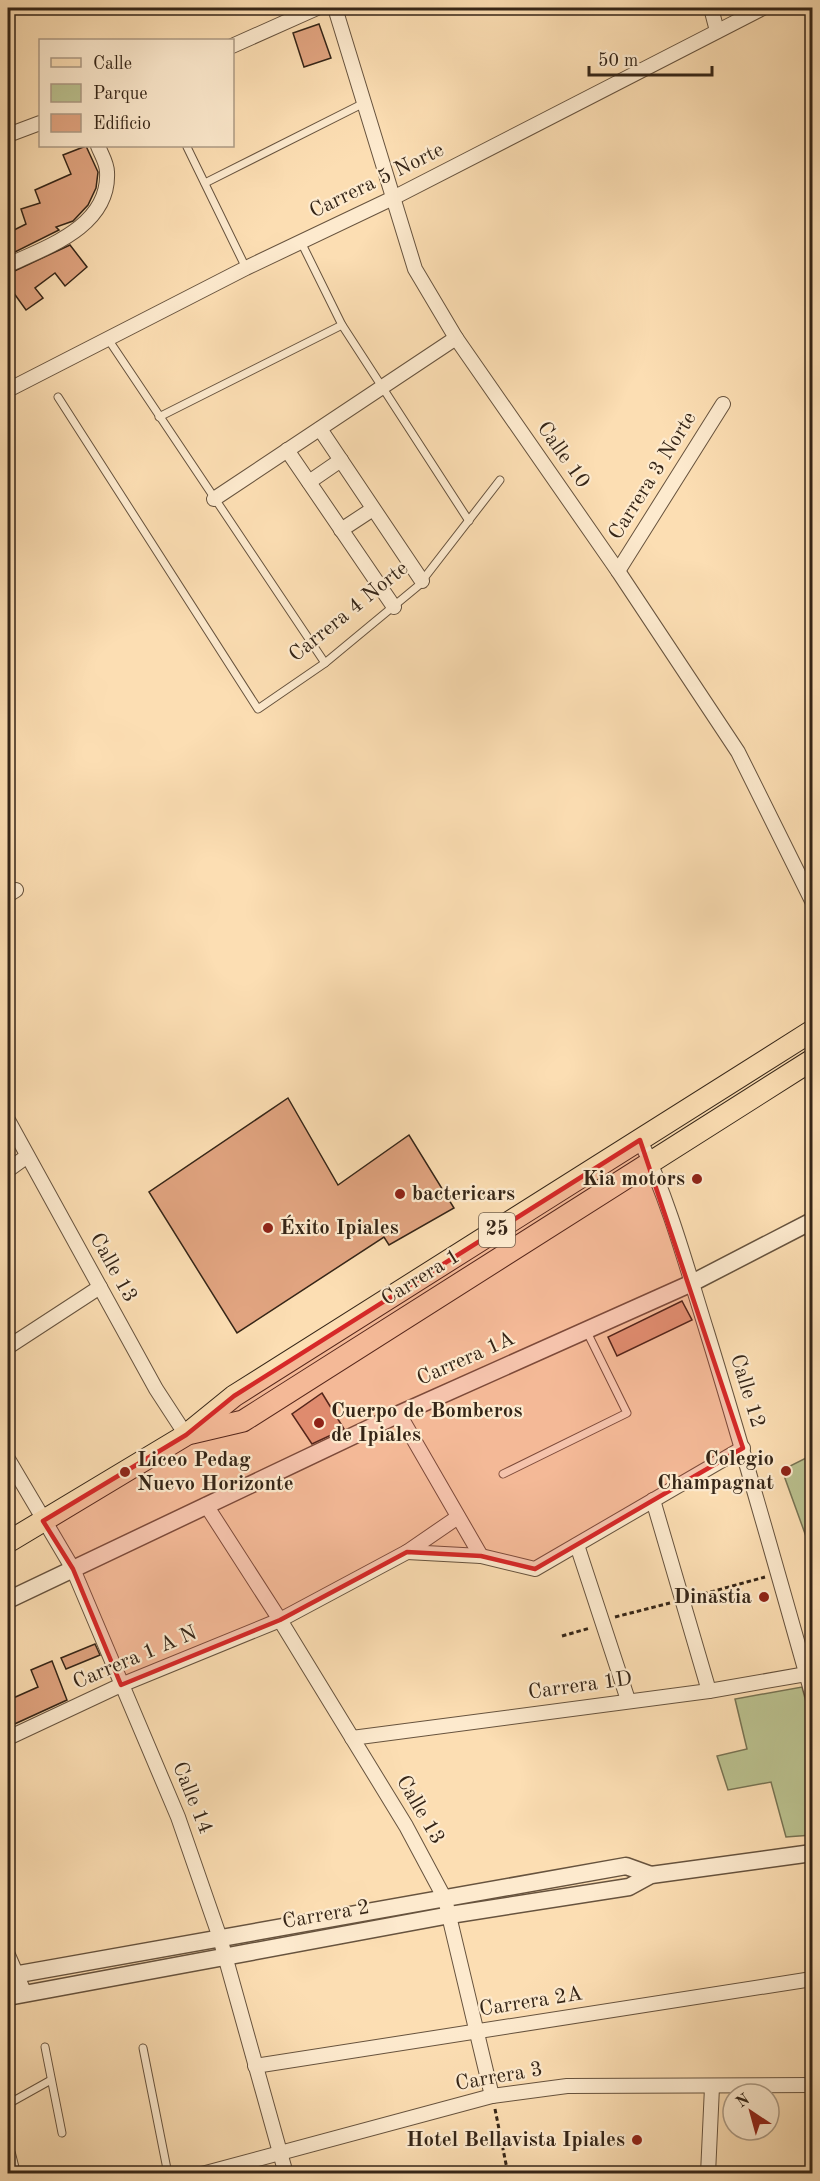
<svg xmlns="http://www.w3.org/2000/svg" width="820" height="2181" font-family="'Old Standard TT',serif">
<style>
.green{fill:#bbc290;stroke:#787454;stroke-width:1.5}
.building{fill:#e1a480;stroke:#352517;stroke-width:1.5}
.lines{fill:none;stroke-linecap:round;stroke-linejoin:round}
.service-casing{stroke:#67533e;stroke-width:9}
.minor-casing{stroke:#67533e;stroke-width:16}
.tertiary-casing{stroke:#67533e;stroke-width:19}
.primary-casing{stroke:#352517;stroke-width:23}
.path{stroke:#352517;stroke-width:3;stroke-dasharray:4.5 3;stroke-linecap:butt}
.service{stroke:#fdeace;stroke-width:7}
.minor{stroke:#fdeace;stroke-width:14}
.tertiary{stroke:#fdeace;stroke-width:16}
.primary{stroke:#fcdeb3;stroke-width:21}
.marked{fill:#d62828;fill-opacity:0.2;stroke:#d62828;stroke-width:4.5;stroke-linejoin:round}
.poi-dot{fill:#8f2418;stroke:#fdeace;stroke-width:2}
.labels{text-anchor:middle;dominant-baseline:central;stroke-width:4.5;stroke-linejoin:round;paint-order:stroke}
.shield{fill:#fdeace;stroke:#71604e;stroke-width:1.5}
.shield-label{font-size:20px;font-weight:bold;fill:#352517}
.street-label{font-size:21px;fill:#352517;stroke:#fdeace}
.poi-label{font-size:21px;font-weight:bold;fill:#352517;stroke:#fdeace;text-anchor:end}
</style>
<rect width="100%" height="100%" fill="#fcdeb3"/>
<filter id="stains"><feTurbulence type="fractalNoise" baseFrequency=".00333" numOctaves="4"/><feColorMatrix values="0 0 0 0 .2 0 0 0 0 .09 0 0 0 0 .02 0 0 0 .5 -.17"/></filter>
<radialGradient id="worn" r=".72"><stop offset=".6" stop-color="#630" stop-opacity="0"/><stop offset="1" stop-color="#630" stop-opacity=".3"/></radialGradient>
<g class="green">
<path d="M812,1455v98l-30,-83z"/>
<path d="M802,1687l10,37v111l-26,2 -15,-55 -43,8 -11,-34 30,-7 -12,-50z"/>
</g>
<g class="building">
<path d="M319,24l12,34 -27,9 -11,-34z"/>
<path d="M86,146l12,26 -2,16 -8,17 -15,16 -17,6 3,3 -46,23 -5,-12v-8l18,-9 -5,-15 19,-6 -5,-13 36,-16 -8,-19z"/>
<path d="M70,245l17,22 -22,19 -10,-13 -20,15 8,10 -17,12 -18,-25v-11z"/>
<path d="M288,1098l50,87 71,-50 45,73 -65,37 -5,-8 -147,96 -88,-141z"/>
<path d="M682,1301l10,19 -75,36 -9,-19z"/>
<path d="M322,1393l22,36 -32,15 -20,-30z"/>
<path d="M95,1644l5,11 -34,14 -5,-11z"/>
<path d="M52,1661l15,39 -59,27v-19l5,-3 -2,-6 27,-12 -7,-17z"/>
</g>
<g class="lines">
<g class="service-casing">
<g id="service">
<path d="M187,147l59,121"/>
<path d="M205,183l161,-81"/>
<path d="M301,242l41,83 127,196"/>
<path d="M108,339l217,324"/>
<path d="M58,397l200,312 67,-46 93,-77 82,-106"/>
<path d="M159,417l183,-92"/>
<path d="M503,1474l124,-61 -41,-83"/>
<path d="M45,2047l17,86"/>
<path d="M143,2048l25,126"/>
<path d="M8,2104l43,-24"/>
</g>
</g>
<g class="minor-casing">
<g id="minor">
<path d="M335,8l80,261 41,69 162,233 120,181 74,149"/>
<path d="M711,8l6,23"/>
<path d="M232,46l85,-38"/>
<path d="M8,135l32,-12"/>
<path d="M8,265c39,-18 102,-39 99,-93 0,-9 -6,-18 -9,-26"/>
<path d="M8,390l238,-122 147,-70 370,-190"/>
<path d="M320,429l102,152"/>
<path d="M287,450l107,157"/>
<path d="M309,482l32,-22"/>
<path d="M214,499l242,-161"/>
<path d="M341,530l32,-21"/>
<path d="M618,571l105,-167"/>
<path d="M8,895l8,-5"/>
<path d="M8,1120l148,269 30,46"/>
<path d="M640,1140c29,61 47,128 67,192 37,120 71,241 105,362"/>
<path d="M8,1170l18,-13"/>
<path d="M8,1347l92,-60"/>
<path d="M399,1414l82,142"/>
<path d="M8,1459l65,110 105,248 42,121 66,236"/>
<path d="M653,1500l56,191"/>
<path d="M206,1505l74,115 126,206 39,73 47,197"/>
<path d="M577,1545l51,155"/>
<path d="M407,1552l74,4 54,13 208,-121"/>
<path d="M8,1738l113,-53 159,-65 127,-68 51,-35"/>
<path d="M352,1738l357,-47 103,-18"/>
<path d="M8,1955l17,39"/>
<path d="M255,2066l557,-87"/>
<path d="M8,2154l5,20"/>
<path d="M202,2174l290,-78 75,-10 245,-1"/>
<path d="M708,2174l4,-87"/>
</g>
</g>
<g class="tertiary-casing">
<g id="tertiary">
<path d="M8,1600l391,-186 293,-131 120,-62"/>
<path d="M8,1976l618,-110 25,9"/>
<path d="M8,1997l442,-82 179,-28 22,-12 161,-22"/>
</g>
</g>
<g class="primary-casing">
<g id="primary">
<path d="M192,1433l51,-12 569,-361"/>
<path d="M8,1542l178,-107 48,-39 578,-365"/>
</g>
</g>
<g class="path">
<path d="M696,1596l69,-19"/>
<path d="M615,1617l55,-14"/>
<path d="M562,1636l28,-8"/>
<path d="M495,2109l13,65"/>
</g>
<use href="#service" class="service"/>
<use href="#minor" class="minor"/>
<use href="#tertiary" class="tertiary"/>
<use href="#primary" class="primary"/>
</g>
<path class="marked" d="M640,1140l103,308 -208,121 -54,-13 -74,-4 -127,68 -159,65 -48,-116 -30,-48 143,-86 48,-39z"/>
<g class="poi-dot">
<circle cx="697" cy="1179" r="6"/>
<circle cx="400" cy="1194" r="6"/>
<circle cx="268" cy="1228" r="6"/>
<circle cx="319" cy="1423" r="6"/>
<circle cx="786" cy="1471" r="6"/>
<circle cx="125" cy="1472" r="6"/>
<circle cx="764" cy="1597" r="6"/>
<circle cx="637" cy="2140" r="6"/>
</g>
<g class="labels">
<rect class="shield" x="479" y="1213" width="36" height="34" rx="4.5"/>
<g class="shield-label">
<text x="497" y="1230">25</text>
</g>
<g class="street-label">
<text transform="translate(377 181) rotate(-26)">Carrera 5 Norte</text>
<text transform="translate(563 455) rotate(55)">Calle 10</text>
<text transform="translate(653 476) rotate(-58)">Carrera 3 Norte</text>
<text transform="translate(349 612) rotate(-39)">Carrera 4 Norte</text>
<text transform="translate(113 1268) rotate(61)">Calle 13</text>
<text transform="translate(421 1278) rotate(-32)">Carrera 1</text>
<text transform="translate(466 1359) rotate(-24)">Carrera 1A</text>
<text transform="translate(747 1391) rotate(73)">Calle 12</text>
<text transform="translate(135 1658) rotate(-23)">Carrera 1 A N</text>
<text transform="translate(580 1686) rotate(-8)">Carrera 1D</text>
<text transform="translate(192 1798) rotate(68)">Calle 14</text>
<text transform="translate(420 1810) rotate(60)">Calle 13</text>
<text transform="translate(326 1915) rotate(-10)">Carrera 2</text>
<text transform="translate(531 2002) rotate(-9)">Carrera 2A</text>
<text transform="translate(499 2077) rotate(-10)">Carrera 3</text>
</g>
<g class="poi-label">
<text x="685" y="1179">Kia motors</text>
<text x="412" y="1194" text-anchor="start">bactericars</text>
<text x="280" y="1228" text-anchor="start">Éxito Ipiales</text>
<text x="331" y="1411" text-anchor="start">Cuerpo de Bomberos<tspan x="331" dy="24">de Ipiales</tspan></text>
<text x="774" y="1459">Colegio<tspan x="774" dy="24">Champagnat</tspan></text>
<text x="137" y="1460" text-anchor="start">Liceo Pedag<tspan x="137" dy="24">Nuevo Horizonte</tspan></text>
<text x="752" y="1597">Dinastia</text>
<text x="625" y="2140">Hotel Bellavista Ipiales</text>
</g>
</g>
<rect width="820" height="2181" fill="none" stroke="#fcdeb3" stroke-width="30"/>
<rect x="9" y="9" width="802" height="2163" fill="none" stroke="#352517" stroke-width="3"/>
<rect x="15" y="15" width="790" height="2151" fill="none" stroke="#352517" stroke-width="1.5"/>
<rect x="39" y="39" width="195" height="108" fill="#fdeace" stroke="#ad9b85" stroke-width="1.5"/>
<rect x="51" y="58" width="30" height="9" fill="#fcdeb3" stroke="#ad9b85" stroke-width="1.5"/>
<text x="93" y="69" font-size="18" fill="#352517">Calle</text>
<rect x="51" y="84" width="30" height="18" fill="#bbc290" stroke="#ad9b85" stroke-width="1.5"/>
<text x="93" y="99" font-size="18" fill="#352517">Parque</text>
<rect x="51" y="114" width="30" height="18" fill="#e1a480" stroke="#ad9b85" stroke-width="1.5"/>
<text x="93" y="129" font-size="18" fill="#352517">Edificio</text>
<g transform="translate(751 2112) rotate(324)"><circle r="28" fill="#fdeace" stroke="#ad9b85" stroke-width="1.5"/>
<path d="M0-4.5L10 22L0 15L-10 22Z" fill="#8f2418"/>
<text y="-9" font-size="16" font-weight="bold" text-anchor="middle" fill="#352517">N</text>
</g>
<path d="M589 66v9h123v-9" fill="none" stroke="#352517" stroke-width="3"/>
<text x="598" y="66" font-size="18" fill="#352517" stroke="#fdeace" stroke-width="4.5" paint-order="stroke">50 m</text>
<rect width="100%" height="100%" filter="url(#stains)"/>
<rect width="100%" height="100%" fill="url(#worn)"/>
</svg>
